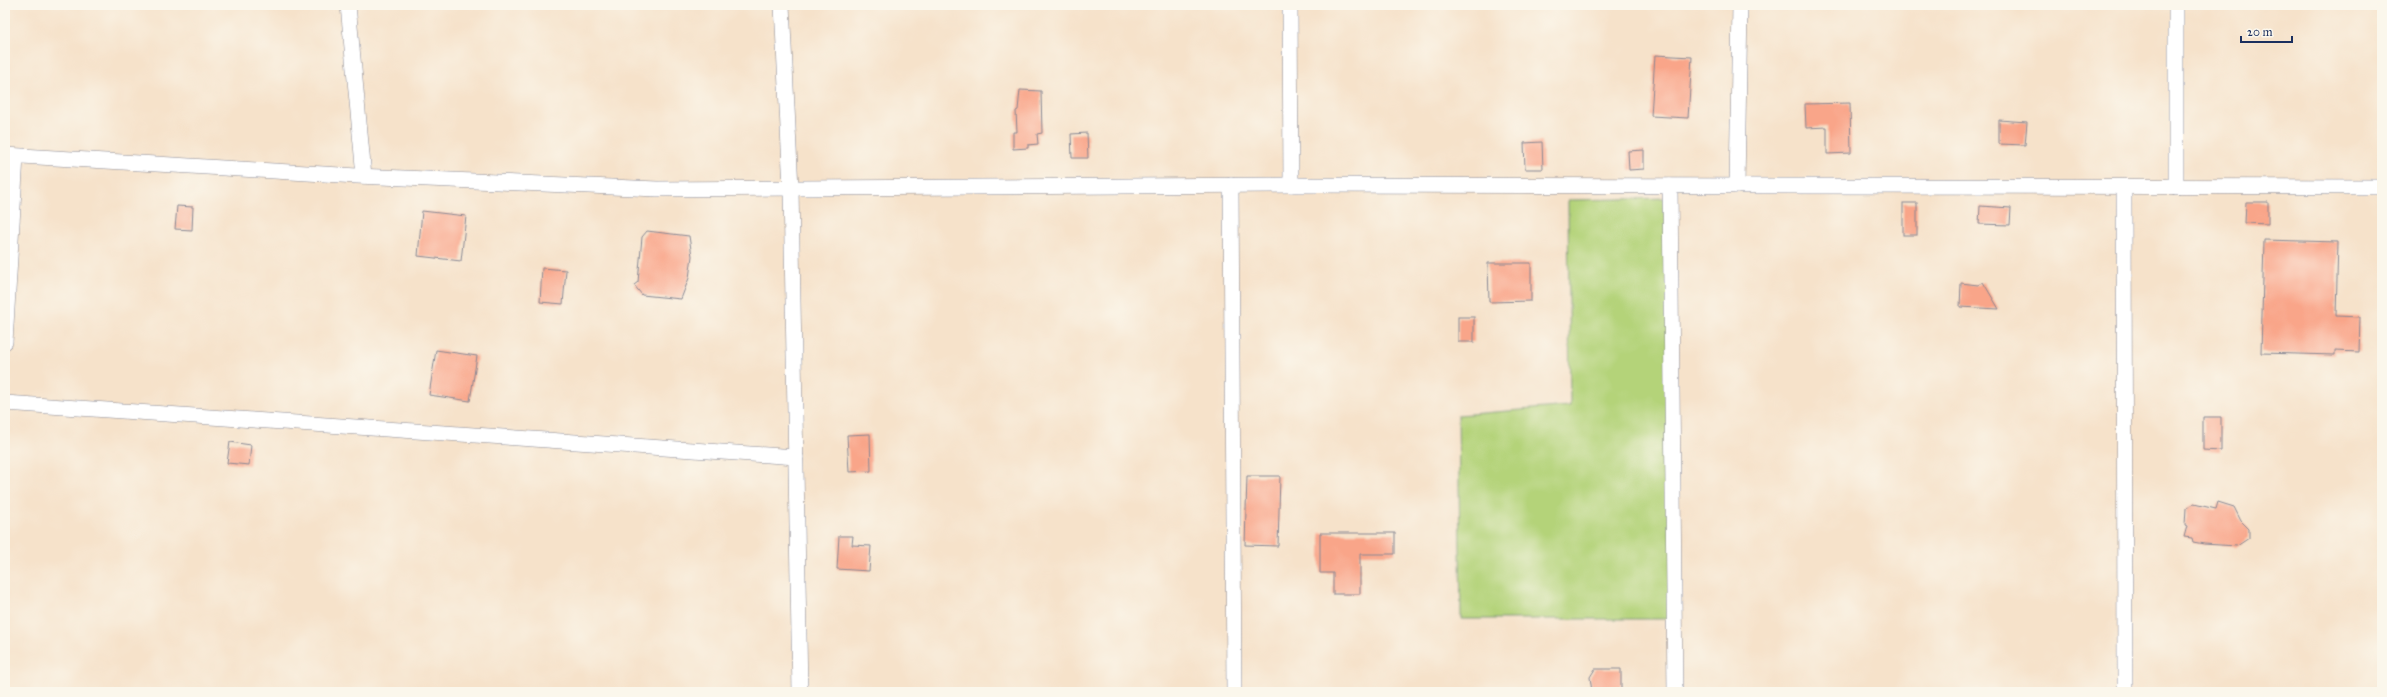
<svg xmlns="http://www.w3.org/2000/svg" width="2387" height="697" font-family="'IM FELL Great Primer',serif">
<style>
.green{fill:#b4d379;stroke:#68816c}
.building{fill:#f9a589}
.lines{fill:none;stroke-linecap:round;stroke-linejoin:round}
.minor-casing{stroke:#888894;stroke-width:16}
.minor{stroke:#fff;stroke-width:15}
</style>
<rect width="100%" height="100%" fill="#fbf7ec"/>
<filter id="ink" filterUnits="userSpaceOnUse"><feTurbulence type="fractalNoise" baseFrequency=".025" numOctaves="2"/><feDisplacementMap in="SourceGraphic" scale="8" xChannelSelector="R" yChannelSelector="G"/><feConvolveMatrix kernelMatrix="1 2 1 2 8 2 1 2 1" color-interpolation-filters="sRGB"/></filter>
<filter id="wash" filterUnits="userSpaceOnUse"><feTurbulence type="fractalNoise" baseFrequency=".012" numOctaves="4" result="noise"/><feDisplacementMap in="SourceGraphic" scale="16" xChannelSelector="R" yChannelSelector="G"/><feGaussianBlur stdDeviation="0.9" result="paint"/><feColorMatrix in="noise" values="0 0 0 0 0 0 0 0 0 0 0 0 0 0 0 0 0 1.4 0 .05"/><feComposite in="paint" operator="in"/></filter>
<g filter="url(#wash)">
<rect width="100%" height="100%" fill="#f6e2ca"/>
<path class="green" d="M1670,198l4,421h-213l-3,-204 112,-9 -2,-206z"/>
<g id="blocks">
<g class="building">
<path d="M1655,55l37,2 -4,61 -37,-2z"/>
<path d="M1020,90l21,1 1,42 -5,1 1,10 -10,1v3l-15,1v-17h4l-1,-21 2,-1z"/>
<path d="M1850,103l1,50 -24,1v-27l-21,1 -1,-24z"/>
<path d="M1999,120l28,2 -2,23 -26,-1z"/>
<path d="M1087,133l1,25h-16l-1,-24z"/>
<path d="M1542,142l1,27h-18l-1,-26z"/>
<path d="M1644,150v19l-15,1 -1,-19z"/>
<path d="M2246,202h22v22l-23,-1z"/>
<rect x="1903" y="203" width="14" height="32"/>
<path d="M177,206l16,1 -1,23 -17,-1z"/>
<path d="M1980,206l31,2 -1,17 -31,-1z"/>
<path d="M422,211l44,5 -5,45 -43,-5z"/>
<path d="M647,231l42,5 3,20 -3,22 -8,21 -39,-4 -8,-10 4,-3 4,-45z"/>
<path d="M2264,240l74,2 -2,74 24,1 -1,35 -24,-1v4l-74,-2z"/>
<path d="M1488,263h43v38l-42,1z"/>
<path d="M542,268l24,2 -3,34 -23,-2z"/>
<path d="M1983,282l16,27 -39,-2 1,-24 17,2z"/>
<rect x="1458" y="317" width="16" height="25"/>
<path d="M436,350l41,6 -7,45 -41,-6z"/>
<path d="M2203,417h18v34l-18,-1z"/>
<path d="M870,434l1,37 -22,1 -2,-37z"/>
<path d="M230,442l21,3 -2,20 -22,-2z"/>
<path d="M1247,476h33l-2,70 -33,-1z"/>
<path d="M2218,502l16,5 7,14 8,8v9l-12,8 -33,-2 -11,-2 -1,-4 -8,-1 3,-11 -2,-1 1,-17 8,-4 22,5z"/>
<path d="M1320,533h75v21h-35v40h-27v-21h-13z"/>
<path d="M839,536h14l-1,9 19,1 -2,25 -32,-2z"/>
<path d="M1595,669h26v23h-29l-2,-15z"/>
</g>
</g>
</g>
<g filter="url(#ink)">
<use href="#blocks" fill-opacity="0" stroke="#888894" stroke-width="1"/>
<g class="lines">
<g class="minor-casing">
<g id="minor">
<path d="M348,5l16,171"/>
<path d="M782,5l9,184 9,503"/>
<path d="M1290,5l1,180"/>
<path d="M2176,5v182"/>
<path d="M5,155l352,21 300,13 634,-4 1091,2"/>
<path d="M1231,185l3,507"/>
<path d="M1670,186l5,506"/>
<path d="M1737,186l3,-181"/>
<path d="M2124,187l1,505"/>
<path d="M5,342l11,-186"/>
<path d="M5,403l791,54"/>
</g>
</g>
<use href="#minor" class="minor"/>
</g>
</g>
<rect width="2387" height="697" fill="none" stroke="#fbf7ec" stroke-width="20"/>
<path d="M2241 36v6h51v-6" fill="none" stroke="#1b2f5e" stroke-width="2"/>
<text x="2247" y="36" font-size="12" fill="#1b2f5e" stroke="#fbf7ec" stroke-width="3" paint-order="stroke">20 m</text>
</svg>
